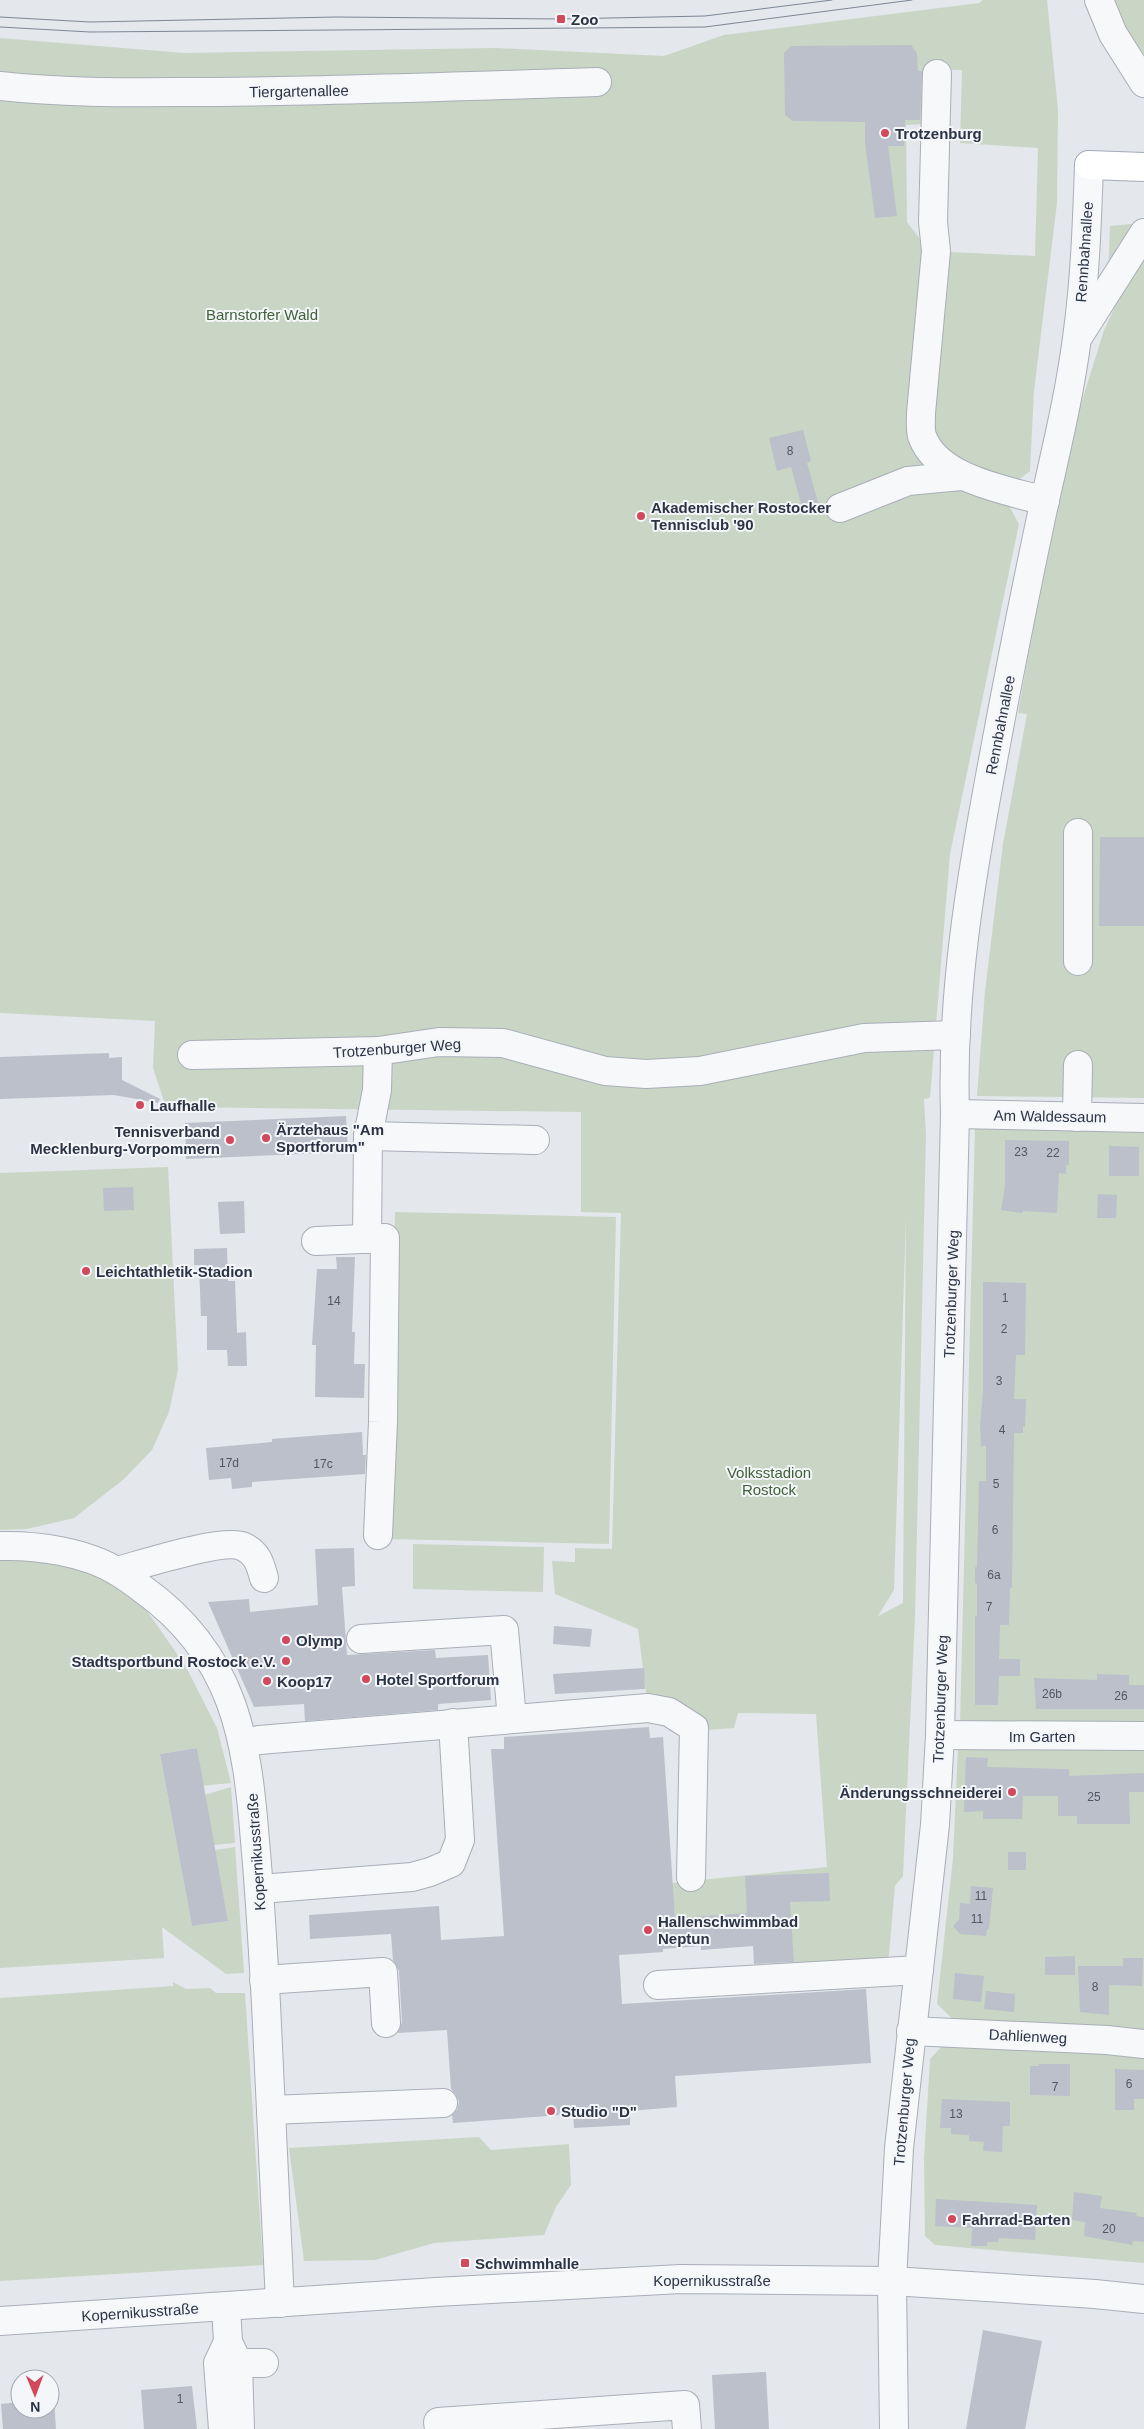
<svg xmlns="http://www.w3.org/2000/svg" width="1144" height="2429" font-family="Arial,sans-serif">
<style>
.green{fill:#c9d6c5;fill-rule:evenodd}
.building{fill:#bbc0ca}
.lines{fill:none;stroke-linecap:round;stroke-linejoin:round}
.minor-casing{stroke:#a9aeb7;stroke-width:30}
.major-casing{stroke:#a3abb8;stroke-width:30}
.minor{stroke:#f7f8fa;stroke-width:28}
.major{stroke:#fff;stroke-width:28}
.tram{stroke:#7d8696;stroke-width:1}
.poi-dot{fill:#d1495b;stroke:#f4f6f9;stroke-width:2}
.labels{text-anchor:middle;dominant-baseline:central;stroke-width:4;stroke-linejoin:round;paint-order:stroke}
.number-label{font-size:12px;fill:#4f5766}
.poi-label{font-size:15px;font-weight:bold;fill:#2b3445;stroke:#f4f6f9;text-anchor:start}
.street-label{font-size:15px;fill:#2b3445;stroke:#f4f6f9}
.park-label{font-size:15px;fill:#3f6138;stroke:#f4f6f9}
</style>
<rect width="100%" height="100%" fill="#e4e7ec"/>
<g class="green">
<path d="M983,0h64l11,110 -1,93 -23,188 -4,80 -28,22 17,31 -69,330 -20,244 -6,1 2,36 -11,482 -12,259 -8,10 -7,79 -94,-1 -3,-41 -33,-10 -83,5 -3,-35 155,-16 -11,-153 -78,-1 -4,15 -27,2 -60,-30 -9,-71 -83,-35 -3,-33 23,1v-14l37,1 9,-336 -40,-1v-100l-415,-5 -13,-39 2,-47 -155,-8v-975l184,15 311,-5 169,8 60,-21 255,-32zM926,70h36l-2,73 78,5 -3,108 -106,-5 -22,-29 -1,-97 20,-1zM906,1217l-3,386 -25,13 16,-26z"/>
<path d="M1111,0h33v65z"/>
<path d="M1142,223l-34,59 2,-56z"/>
<path d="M1139,257l5,3v838l-167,-2 8,-105 18,-147 24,-130 -9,-1 19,-108 40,-188 27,-87z"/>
<path d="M975,1127l169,3v593l-184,1z"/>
<path d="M168,1167l10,203 -9,42 -17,38 -28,29 -50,39 -47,11 -27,1v-357z"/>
<path d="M395,1212l221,5 -7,327 -221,-5z"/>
<path d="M413,1544l131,3 -1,45 -130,-3z"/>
<path d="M0,1557l36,1 68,19 41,31 41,59 31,61 14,55 -30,3 -5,-25 3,-1 -2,-12 -37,6 32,172 36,-5 -13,-71 20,-3 9,126 -18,1 -64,-47 2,31 -164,10z"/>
<path d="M958,1747l186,3v281l-189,-10 -18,-17 16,-146z"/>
<path d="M231,1787l4,56 -21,2 -13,-49z"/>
<path d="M173,1982l13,7 24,-1 6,5h29l18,272 -263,16v-283l173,-12z"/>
<path d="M946,2042l198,15v206l-209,-18 -10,-9 -1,-77 6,-100z"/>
<path d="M479,2137l12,13 78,-6 2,41 -15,22 -12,28 -110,8 -59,17 -71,1 -15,-113z"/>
</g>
<g class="building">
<path d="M907,45h4l6,8 1,18h4l-2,49h-15l-1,26h-16l9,70 -22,2 -10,-75v-21l-72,-1 -8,-6 -1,-62 7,-7z"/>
<path d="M803,430l8,31 -4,2 12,43 -16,5 -12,-44 -14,4 -8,-33z"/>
<path d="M1100,837h44v89h-45z"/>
<path d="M109,1053v5l13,-1v23l38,19 -2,4 -44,-8 -114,4v-42z"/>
<path d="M346,1116l2,36 -162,7 -1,-36z"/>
<path d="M1005,1140l64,1v24h-3v9l-7,-1 -2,40 -34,-2 -1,2 -21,-3 4,-24z"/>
<path d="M1109,1146l30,1v29h-30z"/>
<path d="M133,1187l1,23 -30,1 -1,-23z"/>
<path d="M1098,1194l19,1 -1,23h-19z"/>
<path d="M244,1201l1,32 -25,1 -2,-32z"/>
<path d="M227,1248l1,33h7l2,52 9,-1 1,34h-19l-1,-16h-20v-34h-6l-2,-51h-5v-16z"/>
<path d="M336,1257h19l-3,75h3l-1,32h11l-1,34 -49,-1 1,-52h-4l5,-76h20z"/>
<path d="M983,1282l43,1 -1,72h-9l-2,44h12l-1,28 -2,-1v7h-9l-2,155h-2l-1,37h-9l-1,34h21v17h-21l-1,29h-23v-89h2v-32l-2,-1v-16h2l2,-86h7v-35h-5l-1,-20 3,-36z"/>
<path d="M362,1432l1,23h3l-1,19 -113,8v5l-20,2 -1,-11 -22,2 -3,-32 66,-6v-3z"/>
<path d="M354,1548l1,38 -13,1 5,68 88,-5 1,8 52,-3 3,45 -53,4v6l-133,11 -1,-17 -50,3 -46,-105 41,-3 1,13 68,-7 -3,-56z"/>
<path d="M554,1626l38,3 -2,18 -37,-3z"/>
<path d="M644,1668l1,21 -90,5 -2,-20z"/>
<path d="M1097,1674l32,1v10h15v24h-108l-2,-31 63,2z"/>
<path d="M649,1727l1,11 13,-1 12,181 72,-5 -2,-37 84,-3 1,28 -40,1 4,60 -40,2 -1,-18 -52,4v-4l-38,3v3l-44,3 3,49 244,-15 5,74 -196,13 2,31 -47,4v14l-56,3 -1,-14 -120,9 -1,-8 5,-5 2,-8 -3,-7 -5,-6 -4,-59 -49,3 4,-11 -3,-51 -6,-11 -2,-26 -81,5 -1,-24 130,-9 2,34 63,-4 -13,-187h13v-12z"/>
<path d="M197,1748l31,173 -36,5 -32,-172z"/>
<path d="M966,1757l22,1 -1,9 82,2v7l75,-3v19h-15l1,32h-53v-8h-19v-20h-35l-1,23h-39v-8l-19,1z"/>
<rect x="1008" y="1852" width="18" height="18"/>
<path d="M971,1886l22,2 -4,41h-2l-1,7 -26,-2 -7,-8 6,-6 1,-17 10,1z"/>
<path d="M1075,1956v19h-30v-18z"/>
<path d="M1123,1958h20l-1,28 -33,-1v30l-29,-3 -2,-46h45z"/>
<path d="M955,1973l29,3 -3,26 -28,-3z"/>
<path d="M986,1991l29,3 -1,18 -30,-3z"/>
<path d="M1039,2064h31v32l-40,-1v-29h9z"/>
<path d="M1115,2069l29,1v29h-10v11h-19z"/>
<path d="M942,2099l68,3v24h-7l-1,26 -19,-1 1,-9 -15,-1v-6l-18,-1v-6h-11z"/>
<path d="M1074,2192l28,4 -2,12 37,5 -1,3 8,1v25l-11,-1 -1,4 -48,-9 1,-14 -13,-2z"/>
<path d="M936,2199l101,6 -2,35 -36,-2 -1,4h-11v4h-16l1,-18 -37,-2z"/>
<path d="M983,2330l59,11 -17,88h-59z"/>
<path d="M766,2372l3,57h-54l-3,-54z"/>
<path d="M192,2386l5,43h-53l-3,-39z"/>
<path d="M50,2400h4l2,29h-53l-2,-25 19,-2v7h30z"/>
</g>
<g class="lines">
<g class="minor-casing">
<g id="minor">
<path d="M1099,0l14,34 31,49"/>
<path d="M937,74l-4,148 3,29 -15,162c0,7 -1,16 1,23 15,43 84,54 123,65"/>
<path d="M0,86c71,8 144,6 215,6 128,-1 255,-6 382,-10"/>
<path d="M1080,334l64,-101"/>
<path d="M840,508l68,-27 53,-5"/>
<path d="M1078,961v-128"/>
<path d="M192,1055l186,-4 61,-9 64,1 102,28 41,3 54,-3 164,-33 92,-3"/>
<path d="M955,1114l189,4"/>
<path d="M1077,1117l1,-52"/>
<path d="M368,1136l167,4"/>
<path d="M367,1239l1,-103 9,-46 1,-39"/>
<path d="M316,1241l69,-3 -2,184 -5,113"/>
<path d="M0,1546c37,-1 86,6 118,26 9,5 18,12 26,18 90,65 103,148 111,251 5,54 8,109 11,163 4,100 10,199 14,299"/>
<path d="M117,1571c23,-6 109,-34 127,-24 14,7 16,17 20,31"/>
<path d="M361,1639l143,-9 8,89"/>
<path d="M940,1735l204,1"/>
<path d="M244,1744l15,-4 389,-32 21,4 25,16 -3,149"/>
<path d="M260,1889l152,-12 18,-5 21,-9 9,-23 -7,-117"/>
<path d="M264,1980l119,-8 3,51"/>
<path d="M658,1985l261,-15"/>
<path d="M911,2031l196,9 37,4"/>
<path d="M271,2110l172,-7"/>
<path d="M226,2307l2,35 10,21 2,66"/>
<path d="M0,2321l436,-29 245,-13 211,2 203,13 49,5"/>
<path d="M219,2363h45"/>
<path d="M223,2429l-5,-66 10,-21"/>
<path d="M439,2429l-1,-7 247,-17 2,24"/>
<path d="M894,2429l-2,-148 7,-133 36,-323 5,-90 15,-621c-4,-120 16,-237 38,-354 15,-81 31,-162 48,-242 13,-60 28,-119 36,-180 8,-57 10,-115 12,-173"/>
</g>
</g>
<g class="major-casing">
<path id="major" d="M1089,165l55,2"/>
</g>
<use href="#minor" class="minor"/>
<use href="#major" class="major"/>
<g class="tram">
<path d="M0,17l90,5 246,-5 225,2 144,-3 127,-16"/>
<path d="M0,27l90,5 615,-5 207,-27"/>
</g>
</g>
<g class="poi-dot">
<rect x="556" y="14" width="10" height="10" rx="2.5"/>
<circle cx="885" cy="133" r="5"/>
<circle cx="641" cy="516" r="5"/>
<circle cx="140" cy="1105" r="5"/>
<circle cx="266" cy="1138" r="5"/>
<circle cx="230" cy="1140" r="5"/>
<circle cx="86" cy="1271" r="5"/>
<circle cx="286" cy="1640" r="5"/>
<circle cx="286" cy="1661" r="5"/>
<circle cx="366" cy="1679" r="5"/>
<circle cx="267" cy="1681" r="5"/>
<circle cx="1012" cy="1792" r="5"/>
<circle cx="648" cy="1930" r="5"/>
<circle cx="551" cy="2111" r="5"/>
<circle cx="952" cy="2219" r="5"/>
<rect x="460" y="2258" width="10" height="10" rx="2.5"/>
</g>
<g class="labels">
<g class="number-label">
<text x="790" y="451">8</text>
<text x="1021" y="1152">23</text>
<text x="1053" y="1153">22</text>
<text x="1005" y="1298">1</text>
<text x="334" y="1301">14</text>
<text x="1004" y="1329">2</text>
<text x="999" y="1381">3</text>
<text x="1002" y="1430">4</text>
<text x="229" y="1463">17d</text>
<text x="323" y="1464">17c</text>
<text x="996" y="1484">5</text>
<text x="995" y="1530">6</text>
<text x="994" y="1575">6a</text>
<text x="989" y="1607">7</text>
<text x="1052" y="1694">26b</text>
<text x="1121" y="1696">26</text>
<text x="1094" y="1797">25</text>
<text x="981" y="1896">11</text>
<text x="977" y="1919">11</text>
<text x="1095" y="1987">8</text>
<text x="1129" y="2084">6</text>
<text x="1055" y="2087">7</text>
<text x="956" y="2114">13</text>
<text x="1109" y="2229">20</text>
<text x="180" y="2399">1</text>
</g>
<g class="poi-label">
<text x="571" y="19">Zoo</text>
<text x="895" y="133">Trotzenburg</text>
<text x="651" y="507">Akademischer Rostocker<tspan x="651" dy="17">Tennisclub '90</tspan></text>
<text x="150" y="1105">Laufhalle</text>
<text x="276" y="1129">Ärztehaus "Am<tspan x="276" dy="17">Sportforum"</tspan></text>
<text x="220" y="1131" text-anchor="end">Tennisverband<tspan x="220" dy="17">Mecklenburg-Vorpommern</tspan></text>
<text x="96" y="1271">Leichtathletik-Stadion</text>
<text x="296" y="1640">Olymp</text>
<text x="276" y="1661" text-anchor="end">Stadtsportbund Rostock e.V.</text>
<text x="376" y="1679">Hotel Sportforum</text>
<text x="277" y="1681">Koop17</text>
<text x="1002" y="1792" text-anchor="end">Änderungsschneiderei</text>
<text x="658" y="1921">Hallenschwimmbad<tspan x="658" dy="17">Neptun</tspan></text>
<text x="561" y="2111">Studio "D"</text>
<text x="962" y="2219">Fahrrad-Barten</text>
<text x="475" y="2263">Schwimmhalle</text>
</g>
<g class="street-label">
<text transform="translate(299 91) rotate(-1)">Tiergartenallee</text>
<text transform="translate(1084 252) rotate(-86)">Rennbahnallee</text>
<text transform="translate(1000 725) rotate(-79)">Rennbahnallee</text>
<text transform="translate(397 1048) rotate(-4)">Trotzenburger Weg</text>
<text transform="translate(1050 1116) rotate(1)">Am Waldessaum</text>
<text transform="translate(951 1294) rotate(-88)">Trotzenburger Weg</text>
<text transform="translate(940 1699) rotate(-88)">Trotzenburger Weg</text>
<text x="1042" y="1736">Im Garten</text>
<text transform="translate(256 1852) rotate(-94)">Kopernikusstraße</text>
<text transform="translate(1028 2036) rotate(3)">Dahlienweg</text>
<text transform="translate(904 2102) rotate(-85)">Trotzenburger Weg</text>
<text x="712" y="2280">Kopernikusstraße</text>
<text transform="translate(140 2312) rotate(-4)">Kopernikusstraße</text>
</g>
<g class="park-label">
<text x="262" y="314">Barnstorfer Wald</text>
<text x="769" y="1472">Volksstadion<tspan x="769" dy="17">Rostock</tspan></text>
</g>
</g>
<g transform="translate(35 2394) rotate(179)"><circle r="24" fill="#f4f6f9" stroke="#a4a8b1"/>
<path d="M0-4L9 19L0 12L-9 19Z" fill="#d1495b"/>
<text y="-8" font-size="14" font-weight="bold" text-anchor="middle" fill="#2b3445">N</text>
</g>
</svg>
